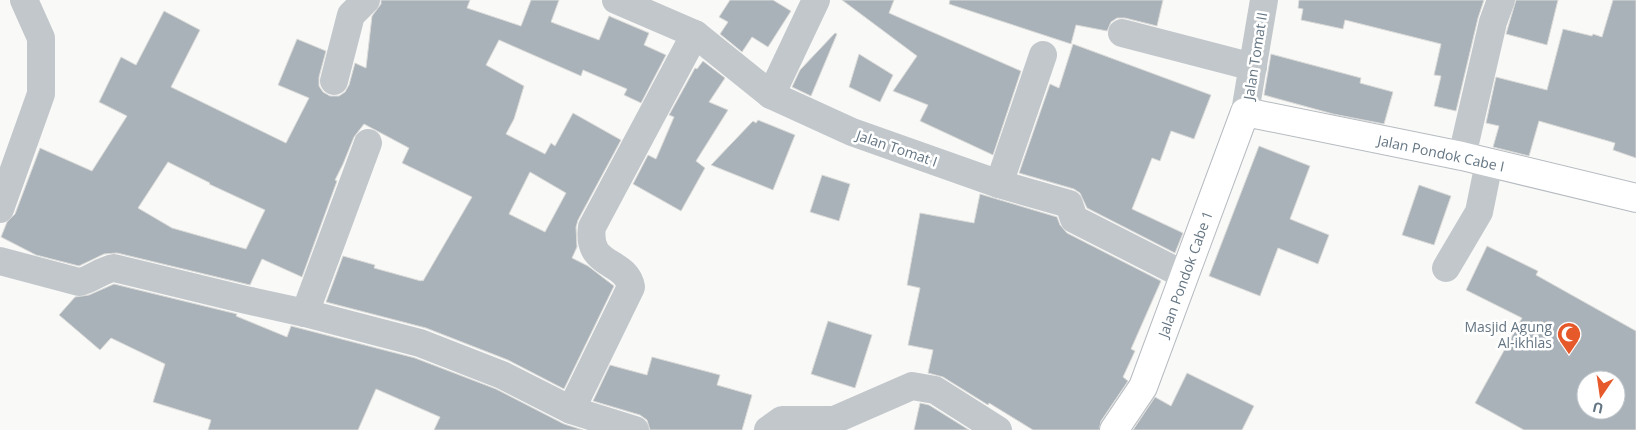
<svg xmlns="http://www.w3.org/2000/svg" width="1636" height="430" font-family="'Open Sans',sans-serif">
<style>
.building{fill:#a9b2b9;stroke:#dbdbd9;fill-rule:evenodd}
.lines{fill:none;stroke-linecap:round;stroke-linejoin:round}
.secondary-casing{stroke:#b5bbc0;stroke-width:30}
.street{stroke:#c2c7cb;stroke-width:28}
.secondary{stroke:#fff;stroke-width:28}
.labels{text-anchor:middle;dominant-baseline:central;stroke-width:5;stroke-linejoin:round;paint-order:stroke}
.street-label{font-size:14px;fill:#647583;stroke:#fff}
.poi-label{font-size:14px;fill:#647583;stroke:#fff;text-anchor:end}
</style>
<rect width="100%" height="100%" fill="#f9f9f7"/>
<g class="building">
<path d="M381,0h89l-3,8 54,18 10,-26h28l-8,22 48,18 10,-24 40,17 -5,12 22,10 -25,48 -17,-8 3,-6 -44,-19 -2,6 -82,-36 -13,25 38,21 -10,33 -8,15 39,20 6,-11 4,3 18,-33 48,27 -43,80 -2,7 1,20 -5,11 16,8 26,20 -50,103 -56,-29 -82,-32 -100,-26 17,-46 32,9 -1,3 47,13v-1l2,1 49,-84 -70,-34 7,-15 -45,-24 -10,13 -11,27 -8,16 2,1 -35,96 -40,-18 -12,26 -133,-32 -13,1 -25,12 -43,-11 -35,-18 6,-15 8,-8 25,-66 52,23 35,-55 -28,-14 22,-45 15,8 28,-54 36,19 -29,57 115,56 23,-45 -31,-13 19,-46 29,12 -7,26v9l4,6 7,4h9l6,-4 4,-7 6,-22 11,5 6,-52 9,-12zM168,162l42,21 -1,1 56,26 -19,39 -74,-21 -34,-20zM530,172l36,21 -21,39 -36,-18z"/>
<path d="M730,0h43l18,11 -23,36 -16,-10 -10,15 -22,-18 8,-12 -9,-5z"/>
<path d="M842,0h52l-5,13 132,58 -28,84 -73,-34 8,-16 -35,-14 24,-35z"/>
<path d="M950,0h213l-6,26 -32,-8h-8l-6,4 -4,9 -31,-6 -5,19 -122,-40z"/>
<path d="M1299,0h185l-6,18 -22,93 -22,-5 7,-30 -7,-1 7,-31 -96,-24 -2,9 -42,-9 2,-11 -5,-1z"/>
<path d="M1516,0h42l-11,45 -41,-11z"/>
<path d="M1613,0h23v158l-23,-8 2,-7 -76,-22 -10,35 -36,-9 6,-21 -13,-3 10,-46 51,13 16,-61 29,7 1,-2 9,3z"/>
<path d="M835,33l2,1 -26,62 -19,-9 8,-17z"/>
<path d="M1073,44l138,51 -17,44 -23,-8 -11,30 -8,-3 -20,51 51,24 -8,20 -88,-45 -7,-15 -6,-4 -55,-16 31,-89 9,4z"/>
<path d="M859,54l34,21 -13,27 -31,-15z"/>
<path d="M1271,54l90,24 -1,5 33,9 -9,32 -51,-10 -69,-19z"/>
<path d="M703,61l22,17 -16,24 19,8 -32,51 9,7 -24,43 -48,-27 15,-29 8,4 18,-42 -5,-2 26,-47 2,1z"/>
<path d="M758,120l37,15 -22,55 -62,-25 42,-44 3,2z"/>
<path d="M1259,146l51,20 -20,53 39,16 -11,29 -40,-16 -18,48 -51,-20z"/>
<path d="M822,175l28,9 -11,37 -29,-9z"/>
<path d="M1419,185l32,11 -17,49 -32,-10z"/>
<path d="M980,194l77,23 3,8 7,8 94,48 -30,68 4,2 -12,26 5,4 -27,40 -2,9h-66l-44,-27 -1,2 -45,-28 -15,-4 5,-23 -25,-5 12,-57 -13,-3 13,-72 54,10z"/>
<path d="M1487,246l51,25 -2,4 100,56v99h-112l-49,-27 47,-85 -56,-28zM1586,380h30v30h-30z"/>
<path d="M114,284l123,30 -1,2 51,21 4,-11 124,32 81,31 68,35 19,6h-149l6,-13 -64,-28 -18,41h-150l3,-10 -58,-18 12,-38 -54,-26 -11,12 -41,-35 16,-18 14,-2z"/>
<path d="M828,321l44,14 -17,53 -44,-14z"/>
<path d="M652,357l68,18 -3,10 35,10 -10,35h-92l-3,-10 -7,-5 -47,-14 17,-36 37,10z"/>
<path d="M1187,373l67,33 -12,24h-109l22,-33 16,9z"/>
<path d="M920,403l9,2 40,25h-55z"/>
</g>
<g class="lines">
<g class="secondary-casing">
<path id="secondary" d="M1114,430l29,-43 102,-275 217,44 174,42"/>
</g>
<g class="street">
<path d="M616,0l79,34 76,61 81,37 147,52 70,20 5,15 110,56"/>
<path d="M1122,33l131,34"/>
<path d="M334,81l17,-66 15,-15"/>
<path d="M771,95l45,-95"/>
<path d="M1245,112l19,-112"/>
<path d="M1462,156l31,-134 8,-22"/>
<path d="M999,184l44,-129"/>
<path d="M0,209l41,-115v-56l-17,-38"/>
<path d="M0,261l79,21c12,-2 22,-12 35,-14l132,32 59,13 115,30 82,32 69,35 64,20"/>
<path d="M1446,268l33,-56 10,-49"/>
<path d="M305,313l63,-170"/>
<path d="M571,410l60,-123c-5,-28 -45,-19 -39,-60l103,-193"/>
<path d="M768,430l14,-10h52l78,-34 23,4 63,40"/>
</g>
<use href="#secondary" class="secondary"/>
</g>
<defs>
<g id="mosque-pin" transform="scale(1.25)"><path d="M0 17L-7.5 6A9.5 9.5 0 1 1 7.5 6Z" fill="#e6592a" stroke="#fff"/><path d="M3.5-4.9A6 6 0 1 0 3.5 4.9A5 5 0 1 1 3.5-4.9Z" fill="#fff"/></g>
</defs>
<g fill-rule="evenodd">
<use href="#mosque-pin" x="1569" y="334"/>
</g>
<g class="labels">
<g class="street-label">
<text transform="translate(1255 56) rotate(-81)">Jalan Tomat II</text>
<text transform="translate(897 148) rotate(19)">Jalan Tomat I</text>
<text transform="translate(1441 153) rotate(12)">Jalan Pondok Cabe I</text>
<text transform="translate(1185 274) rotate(-70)">Jalan Pondok Cabe 1</text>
</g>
<g class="poi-label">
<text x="1552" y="326">Masjid Agung<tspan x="1552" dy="16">Al-ikhlas</tspan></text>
</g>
</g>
<g transform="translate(1601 395) rotate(193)"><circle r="24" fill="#ffffff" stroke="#c1c8cd"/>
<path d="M0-4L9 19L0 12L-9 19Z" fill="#e6592a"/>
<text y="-8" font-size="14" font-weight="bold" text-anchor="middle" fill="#647583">U</text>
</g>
</svg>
